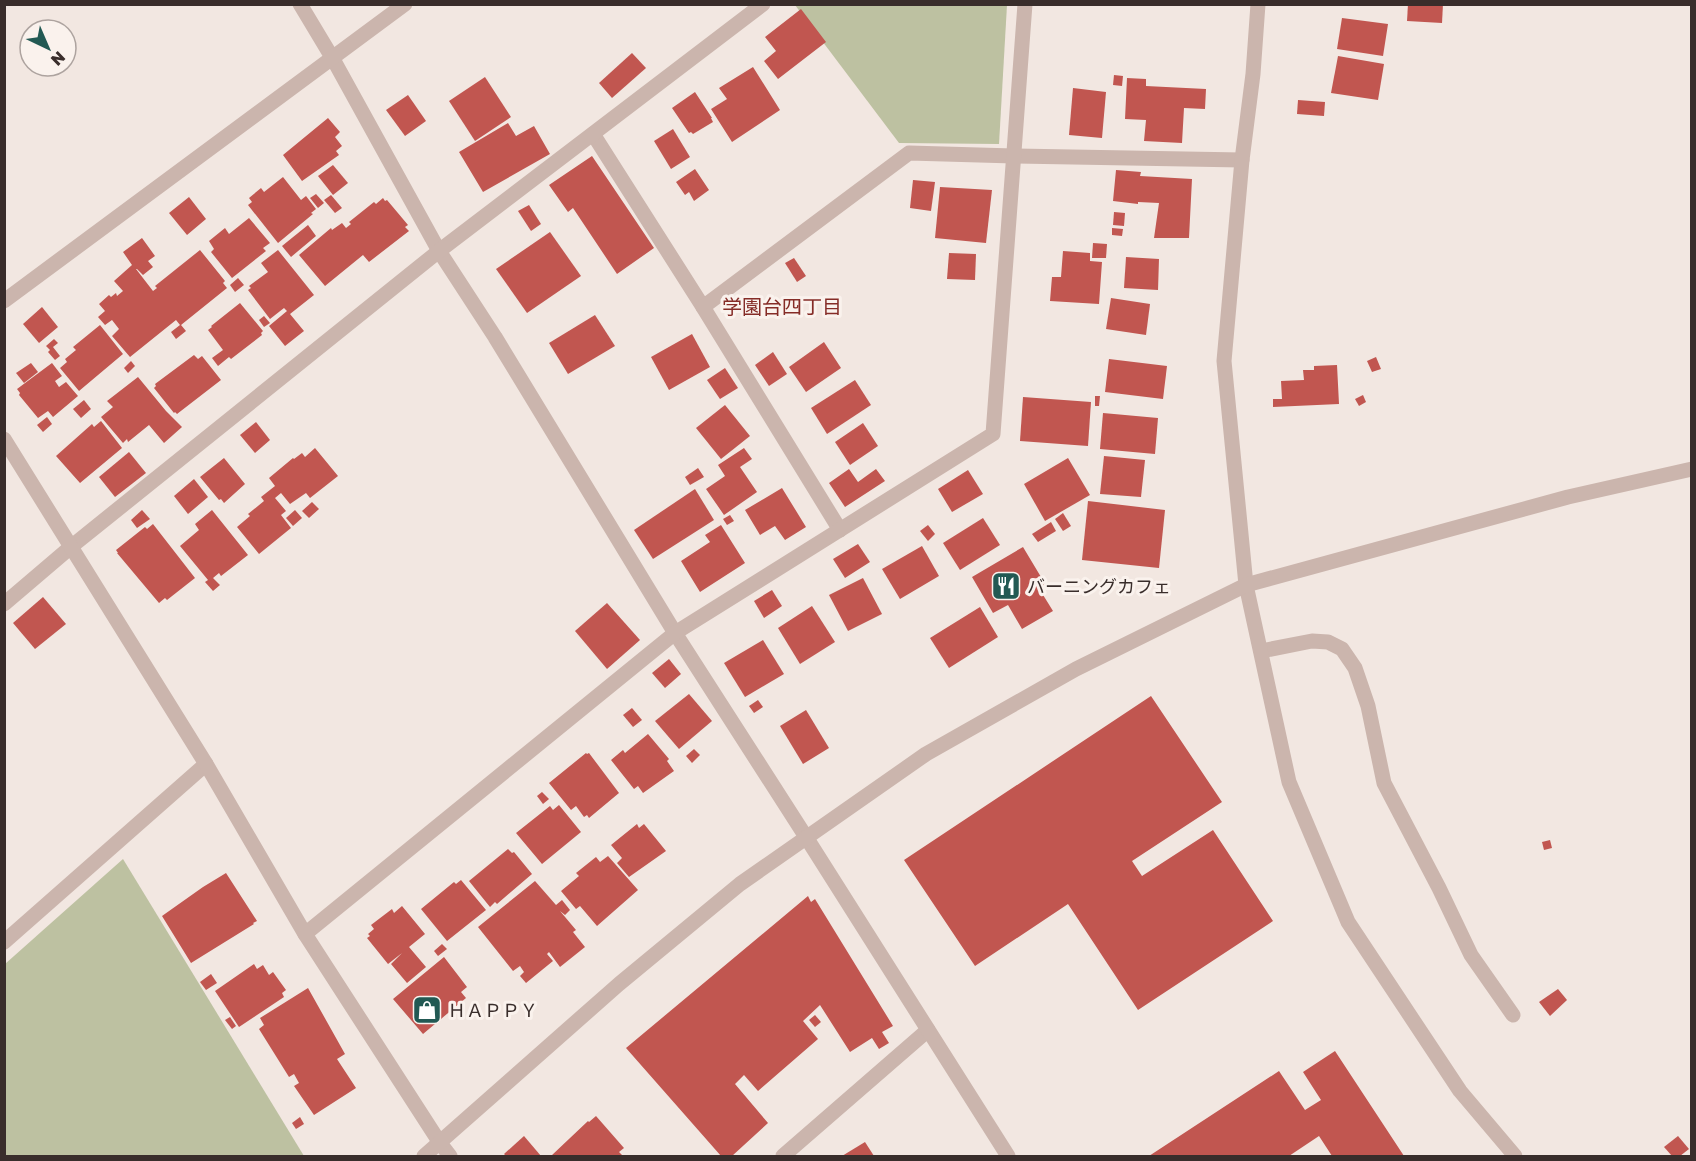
<svg xmlns="http://www.w3.org/2000/svg" width="1696" height="1161" font-family="'Golos Text','Noto Sans JP',sans-serif">
<style>
.green{fill:#bdc1a1}
.building{fill:#c15650}
.lines{fill:none;stroke-linecap:round;stroke-linejoin:round}
.service{stroke:#cbb5ad;stroke-width:15}
.minor{stroke:#cbb5ad;stroke-width:15}
.tertiary{stroke:#cbb5ad;stroke-width:15}
.labels{text-anchor:middle;dominant-baseline:central;stroke-width:6;stroke-linejoin:round;paint-order:stroke}
.poi-label{font-size:18px;fill:#392d2b;stroke:#faf2ed;text-anchor:start}
.neighbourhood-label{font-size:20px;fill:#852c27;stroke:#faf2ed}
</style>
<rect width="100%" height="100%" fill="#f2e7e1"/>
<g class="green">
<path d="M795,5h212l-8,139 -100,-1z"/>
<path d="M123,859l181,297h-299v-192z"/>
</g>
<g class="building">
<path d="M1408,4h35l-1,19 -35,-2z"/>
<path d="M801,9l25,33 -48,37 -14,-18 12,-10 -11,-14z"/>
<path d="M1342,18l46,6 -5,32 -46,-7z"/>
<path d="M632,53l14,15 -34,30 -13,-15z"/>
<path d="M1338,56l46,8 -6,36 -47,-7z"/>
<path d="M753,67l27,43 -48,32 -21,-33 16,-10 -8,-11z"/>
<path d="M1114,75l9,1 -1,10 -9,-1z"/>
<path d="M485,77l26,40 -36,24 -26,-40z"/>
<path d="M1127,78l19,1v7l60,3 -1,20 -21,-1 -2,35 -38,-2 2,-21 -21,-1z"/>
<path d="M1073,88l33,4 -4,46 -33,-3z"/>
<path d="M695,92l17,26h-1l2,4 -20,12 -2,-2 -2,1 -17,-25z"/>
<path d="M408,95l18,26 -21,15 -19,-26z"/>
<path d="M1298,100l27,2 -1,14 -27,-2z"/>
<path d="M328,118l12,14 -5,5 7,9 -6,5 3,4 -37,26 -19,-26z"/>
<path d="M508,123l8,13 18,-10 16,28 -67,38 -24,-40z"/>
<path d="M673,129l17,28 -19,12 -17,-28z"/>
<path d="M592,156l62,92 -37,26 -44,-66 -5,4 -19,-27z"/>
<path d="M333,165l15,18 -15,12 -15,-19z"/>
<path d="M695,169l14,21 -15,11 -5,-9 -4,3 -9,-13z"/>
<path d="M1116,170l25,2 -1,4 52,3 -3,59h-35l5,-35 -21,-1v2l-25,-3z"/>
<path d="M283,177l18,23 5,-4 10,13 -5,4 2,1 -35,29 -30,-38 4,-3 -3,-4 12,-10 3,4z"/>
<path d="M913,180l22,2 -4,29 -21,-3z"/>
<path d="M940,187l52,3 -6,53 -51,-5z"/>
<path d="M316,194l8,9 -6,5 -8,-10z"/>
<path d="M331,195l11,13 -7,5 -11,-13z"/>
<path d="M189,197l17,22 -19,16 -18,-22z"/>
<path d="M383,198l2,3 2,-1 21,25 -3,2 4,4 -40,31 -6,-7 -38,31 -26,-31 32,-27 1,2 10,-7 4,5 5,-4 -2,-2 25,-20 2,2z"/>
<path d="M529,205l12,19 -10,7 -13,-20z"/>
<path d="M1114,212l11,1 -1,13 -11,-1z"/>
<path d="M249,218l21,25 -7,5 3,3 -34,27 -21,-26 3,-3 -5,-8 16,-13 4,6z"/>
<path d="M308,225l8,11 -25,21 -9,-11z"/>
<path d="M1112,228l11,1 -1,7 -10,-1z"/>
<path d="M550,232l31,44 -54,37 -31,-44z"/>
<path d="M142,238l13,18 -7,5 5,6 -10,8 -6,-6h-1l17,22 4,-3 -2,-2 45,-36 25,31 -2,2 4,5 -46,37 5,6 -10,8 -5,-7 9,-7 -4,-5 -46,37 -18,-21 7,-7 -7,-9 -7,5 -7,-8 7,-6 -6,-7 10,-9 2,2 5,-4 1,3 6,-5 -9,-10 18,-16 -9,-13z"/>
<path d="M1093,243l14,1 -1,14h-14z"/>
<path d="M278,250l36,45 -24,19 14,17 -19,15 -16,-20 18,-15 -3,-3 -14,11 -22,-29 3,-2 -2,-2 19,-14 -7,-9z"/>
<path d="M1063,251l27,2v8l12,1 -3,42 -49,-3 2,-24h9z"/>
<path d="M949,253l27,1 -1,26 -28,-1z"/>
<path d="M1126,257l33,2 -1,31 -34,-2z"/>
<path d="M794,258l12,18 -9,6 -12,-19z"/>
<path d="M238,278l6,7 -9,7 -5,-7z"/>
<path d="M1111,298l39,6 -4,31 -40,-6z"/>
<path d="M240,303l23,28 -2,2 1,2 -31,24 -2,-2 -11,9 -6,-8 11,-8 -15,-20 4,-3 -1,-1z"/>
<path d="M42,307l16,20 -19,16 -16,-19z"/>
<path d="M595,315l20,31 -47,28 -19,-31z"/>
<path d="M264,316l6,7 -6,4 -5,-7z"/>
<path d="M100,325l23,29 -44,37 -19,-23 7,-6 -2,-3 11,-9 -3,-3z"/>
<path d="M692,334l18,33 -41,23 -18,-33z"/>
<path d="M54,339l4,4 -5,4 7,9 -5,4 -7,-8 2,-2 -4,-4z"/>
<path d="M824,342l17,26 -35,24 -17,-25z"/>
<path d="M773,352l14,22 -18,12 -14,-21z"/>
<path d="M194,355l4,4 4,-3 19,24 -44,34 -2,-2 -1,1 -20,-25 2,-2 -1,-2z"/>
<path d="M1376,357l5,12 -9,3 -5,-11z"/>
<path d="M1109,359l58,7 -4,33 -58,-7z"/>
<path d="M131,361l4,5 -7,7 -4,-5z"/>
<path d="M31,363l7,9 -14,11 -8,-10z"/>
<path d="M52,363l10,13 -7,5 4,6 7,-5 12,14 -25,21 -5,-6 -10,7 -19,-23 1,-2 -3,-4z"/>
<path d="M1337,365l2,39 -66,3v-8h9l-1,-18 23,-1 -1,-10h11v-4z"/>
<path d="M725,368l13,20 -18,11 -13,-19z"/>
<path d="M138,377l28,34 16,16 -18,16 -15,-18 -21,17 -1,-3 -4,4 -22,-26 12,-10 -6,-6z"/>
<path d="M855,380l16,25 -44,29 -16,-26z"/>
<path d="M1363,395l3,7 -7,4 -4,-7z"/>
<path d="M1095,396h5l-1,10h-4z"/>
<path d="M1023,397l68,5 -3,44 -68,-5z"/>
<path d="M84,400l7,9 -10,9 -8,-9z"/>
<path d="M725,405l25,31 -29,23 -25,-31z"/>
<path d="M1103,413l55,5 -3,36 -55,-5z"/>
<path d="M47,417l5,7 -9,8 -6,-7z"/>
<path d="M101,421l21,27 -42,35 -24,-27 36,-32 2,3z"/>
<path d="M256,422l14,18 -15,13 -15,-18z"/>
<path d="M863,423l15,23 -28,19 -15,-23z"/>
<path d="M315,448l23,28 -28,22 -4,-5 -16,11 -9,-11 -6,5 11,13 -5,4 10,13 -32,26 -22,-27 13,-11 -2,-2 16,-13 -3,-4 14,-11 -6,-8 24,-20 1,1 8,-6 3,4z"/>
<path d="M744,448l8,11 -12,8 17,25 -33,23 -18,-26 19,-13 -7,-11z"/>
<path d="M129,452l17,21 -31,24 -16,-20z"/>
<path d="M1104,456l41,4 -4,37 -41,-3z"/>
<path d="M224,458l21,26 -21,19 -3,-4 -2,1 -19,-23z"/>
<path d="M1068,458l22,37 -45,26 -21,-37z"/>
<path d="M698,468l6,9 -14,8 -5,-8z"/>
<path d="M849,469l9,13 18,-13 9,12 -40,26 -16,-24z"/>
<path d="M968,470l15,24 -31,18 -14,-23z"/>
<path d="M194,479l14,18 -20,17 -14,-18z"/>
<path d="M782,488l24,39 -21,13 -10,-14 -15,9 -15,-25z"/>
<path d="M695,489l19,31 -61,39 -19,-29z"/>
<path d="M1088,501l77,9 -6,58 -77,-8z"/>
<path d="M312,502l7,7 -10,9 -7,-7z"/>
<path d="M142,510l8,9 -13,9 -6,-8z"/>
<path d="M212,510l36,45 -27,21 -2,-3 -6,5 7,7 -7,6 -8,-9 3,-2 -28,-34 19,-16 -4,-6z"/>
<path d="M295,510l7,8 -9,8 -7,-8z"/>
<path d="M1063,513l8,13 -8,5 -8,-12z"/>
<path d="M730,515l4,6 -7,4 -4,-6z"/>
<path d="M983,518l17,27 -40,25 -17,-27z"/>
<path d="M1051,522l5,9 -18,11 -6,-8z"/>
<path d="M153,524l42,54 -28,22 -2,-2 -6,5 -42,-50h1l-2,-3 29,-23 2,2z"/>
<path d="M721,525l24,38 -45,29 -19,-31 29,-19 -5,-7z"/>
<path d="M928,525l7,9 -7,7 -8,-10z"/>
<path d="M858,544l12,18 -25,16 -12,-19z"/>
<path d="M922,546l17,30 -39,23 -18,-30z"/>
<path d="M1023,547l24,40 -7,3 13,21 -31,18 -14,-24 -15,8 -21,-36z"/>
<path d="M863,578l19,36 -34,17 -19,-36z"/>
<path d="M772,590l10,16 -18,12 -10,-17z"/>
<path d="M43,597l23,27 -31,25 -22,-26z"/>
<path d="M607,603l33,37 -33,29 -32,-38z"/>
<path d="M812,606l23,36 -35,22 -22,-36z"/>
<path d="M980,607l18,30 -49,31 -19,-30z"/>
<path d="M763,640l21,34 -39,23 -21,-34z"/>
<path d="M669,659l12,15 -16,14 -13,-15z"/>
<path d="M689,694l23,27 -33,28 -24,-28z"/>
<path d="M1151,696l71,106 -90,59 10,15 71,-46 60,91 -135,89 -70,-106 -93,62 -71,-106z"/>
<path d="M758,700l5,7 -9,6 -5,-7z"/>
<path d="M632,708l10,12 -9,7 -10,-12z"/>
<path d="M806,710l23,38 -26,16 -23,-38z"/>
<path d="M648,734l21,25 -2,2 7,10 -31,22 -5,-7 -4,3 -23,-29 12,-10 2,3z"/>
<path d="M694,749l6,6 -8,8 -6,-7z"/>
<path d="M586,753l1,1 2,-1 30,40 -30,25 -2,-3 -3,2 -8,-11 -5,4 -22,-27z"/>
<path d="M542,792l7,7 -6,5 -6,-8z"/>
<path d="M559,805l22,27 -39,32 -26,-31 34,-27 3,4z"/>
<path d="M637,824l2,4 5,-4 22,27 -37,26 -12,-14 5,-5 -11,-13z"/>
<path d="M1550,840l2,8 -8,2 -2,-8z"/>
<path d="M508,849l4,4 2,-1 18,22 -35,30 -2,-2 -5,5 -21,-26z"/>
<path d="M608,856l30,34 -41,36 -17,-20 -4,3 -15,-18 18,-15 -3,-3 20,-16 4,5z"/>
<path d="M226,873l31,48 -4,2 1,1 -63,39 -29,-47 41,-29z"/>
<path d="M461,880l25,30 -39,31 -26,-32 33,-27 2,2z"/>
<path d="M535,881l21,24 6,-5 8,10 -5,5 -5,-4 16,19 -3,2 12,15 -25,20 -11,-15 -2,2 6,7 -27,22 -6,-7 4,-4 -4,-6 -7,5 -35,-44z"/>
<path d="M808,896l3,6 4,-3 78,127 -11,6 7,11 -10,6 -7,-11 -22,14 -30,-47 -17,16 15,18 -60,52 -14,-16 -9,9 33,39 -36,33h-11l-95,-108z"/>
<path d="M402,906l23,28 -16,13 17,20 -19,16 -16,-19 11,-11 -14,11 -21,-26 3,-2 -2,-2 6,-5 -3,-4 21,-16 2,4z"/>
<path d="M442,944l5,5 -9,7 -4,-5z"/>
<path d="M444,957l23,30 -6,5 5,6 -43,36 -30,-35z"/>
<path d="M254,964l3,5 6,-4 6,10 4,-3 13,18 -4,3 2,4 -45,30 -24,-36z"/>
<path d="M211,974l6,9 -11,7 -6,-8z"/>
<path d="M308,988l37,66 -8,5 19,29 -42,27 -20,-29 5,-3 -5,-9 -5,3 -30,-48 5,-4 -4,-7z"/>
<path d="M1558,989l9,11 -17,16 -11,-14z"/>
<path d="M815,1015l6,7 -6,5 -6,-7z"/>
<path d="M230,1017l6,9 -4,3 -7,-9z"/>
<path d="M1335,1051l69,105h-72l-13,-20 -30,20h-140l130,-85 26,39 16,-10 -18,-28z"/>
<path d="M596,1116l28,32 -5,4 4,4h-72l37,-35 1,1z"/>
<path d="M300,1117l4,7 -8,5 -4,-6z"/>
<path d="M524,1136l17,20h-35l-2,-2z"/>
<path d="M1678,1136l11,13 -9,7h-8l-8,-9z"/>
<path d="M865,1142l9,14h-32z"/>
</g>
<g class="lines">
<path class="service" d="M1261,651l51,-10 16,1 14,7 13,19 13,38 16,77 55,105 32,67 42,60"/>
<g class="minor">
<path d="M300,4l33,55 106,192 56,86 180,296 131,204"/>
<path d="M593,134l110,173"/>
<path d="M840,530l-137,-223 206,-154 105,3 228,4"/>
<path d="M4,604l68,-58 367,-295 324,-247"/>
<path d="M305,934l370,-301 318,-199 32,-430"/>
<path d="M4,942l202,-178"/>
<path d="M440,1143l10,13"/>
<path d="M783,1156l145,-126"/>
</g>
<g class="tertiary">
<path d="M1258,4l-5,70 -11,86 -18,201 22,224 43,197 59,140 112,169 55,65"/>
<path d="M4,301l401,-297"/>
<path d="M4,439l202,325 99,170 135,209"/>
<path d="M806,837l202,319"/>
<path d="M424,1156l195,-172 121,-100 186,-130 150,-85 170,-84 322,-88 124,-28"/>
</g>
</g>
<defs>
<g id="restaurant-square" transform="scale(1.5)"><rect x="-9" y="-9" width="18" height="18" rx="4" fill="#225953" stroke="#faf2ed"/><path d="M-5-6h1v4h1v-4h1v4h1v-4h1v5L-1.5 .5V6h-2V.5L-5-1ZM5-6V6H3V1.5H1.5Q1.5-4 5-6Z" fill="#fff"/></g>
<g id="shop-square" transform="scale(1.5)"><rect x="-9" y="-9" width="18" height="18" rx="4" fill="#225953" stroke="#faf2ed"/><path d="M-5-2.5h2.3a2.7 3.5 0 0 1 5.4 0H5L5.5 6h-11ZM-1.5-2.5h3a1.5 2.3 0 0 0-3 0Z" fill="#fff"/></g>
</defs>
<g fill-rule="evenodd">
<use href="#restaurant-square" x="1006" y="586"/>
<use href="#shop-square" x="427" y="1010"/>
</g>
<g class="labels">
<g class="poi-label">
<text x="1027" y="586">バーニングカフェ</text>
<text x="448" y="1010">ＨＡＰＰＹ</text>
</g>
<g class="neighbourhood-label">
<text x="782" y="306">学園台四丁目</text>
</g>
</g>
<rect width="1696" height="1161" fill="none" stroke="#392d2b" stroke-width="12"/>
<g transform="translate(48 48) rotate(136)"><circle r="28" fill="#faf2ed" stroke="#ada39f" stroke-width="1.5"/>
<path d="M0-4.5L10 22L0 15L-10 22Z" fill="#225953"/>
<text y="-9" font-size="16" font-weight="bold" text-anchor="middle" fill="#392d2b">N</text>
</g>
</svg>
